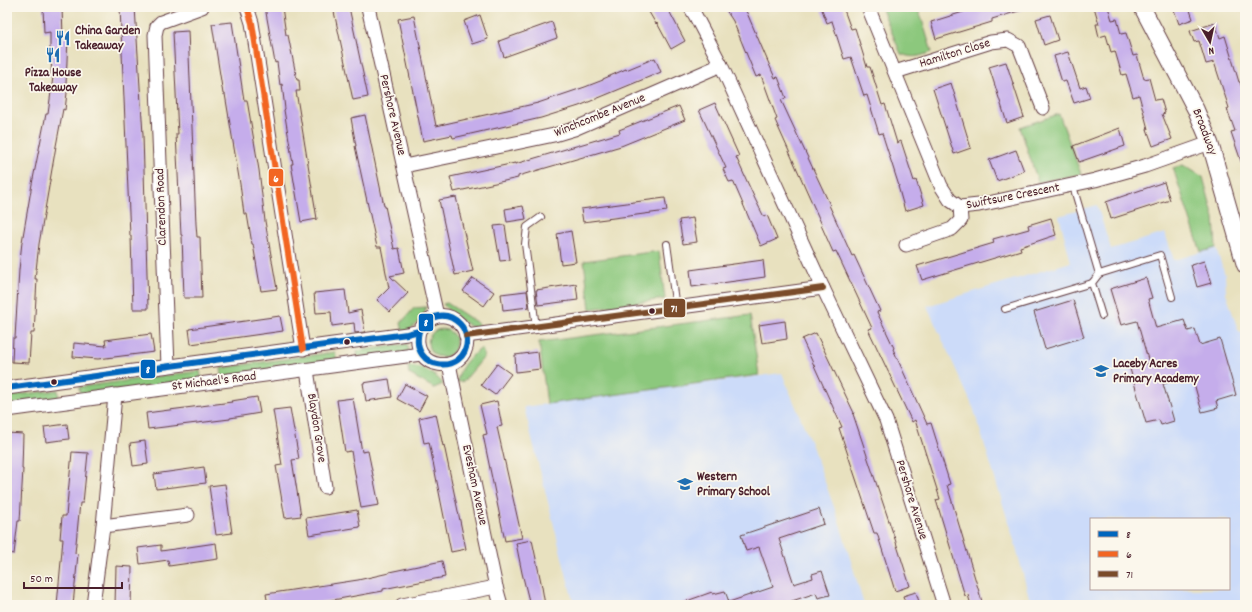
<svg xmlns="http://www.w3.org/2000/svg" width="1252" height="612" font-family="Dekko,sans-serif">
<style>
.built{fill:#ccdbf9;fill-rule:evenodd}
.green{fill:#8cc87d;stroke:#6b7454}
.building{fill:#c5adeb}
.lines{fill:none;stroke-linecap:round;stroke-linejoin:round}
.service-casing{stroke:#623c41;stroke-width:8}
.minor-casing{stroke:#623c41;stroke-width:15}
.tertiary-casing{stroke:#623c41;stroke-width:18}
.service{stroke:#fff;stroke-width:6}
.minor{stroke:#fff;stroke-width:13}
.tertiary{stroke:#fff;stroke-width:16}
.bus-1-casing{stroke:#fbf7ec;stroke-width:9}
.bus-2-casing{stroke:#fbf7ec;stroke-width:9}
.bus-3-casing{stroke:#fbf7ec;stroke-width:9}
.bus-1{stroke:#0065bd;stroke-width:6}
.bus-2{stroke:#f26522;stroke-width:6}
.bus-3{stroke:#7a4b2a;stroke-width:6}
.bus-dot{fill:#4a1f2b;stroke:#fbf7ec;stroke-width:1.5}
.labels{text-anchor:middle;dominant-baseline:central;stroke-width:3.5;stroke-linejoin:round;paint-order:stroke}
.poi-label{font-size:13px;font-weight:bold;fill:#4a1f2b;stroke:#fbf7ec;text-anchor:start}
.street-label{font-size:13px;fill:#4a1f2b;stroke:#fbf7ec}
.line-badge{stroke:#fbf7ec;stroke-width:1.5}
.badge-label{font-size:11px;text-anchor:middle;font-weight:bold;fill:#fff}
</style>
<rect width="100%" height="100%" fill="#fbf7ec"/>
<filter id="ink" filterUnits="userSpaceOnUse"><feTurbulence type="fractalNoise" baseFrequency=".025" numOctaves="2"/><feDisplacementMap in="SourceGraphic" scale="8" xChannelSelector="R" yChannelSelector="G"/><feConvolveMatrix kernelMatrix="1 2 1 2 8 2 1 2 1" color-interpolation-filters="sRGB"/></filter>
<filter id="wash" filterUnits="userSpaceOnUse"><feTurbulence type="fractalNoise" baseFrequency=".012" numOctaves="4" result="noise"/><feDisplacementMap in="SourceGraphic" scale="16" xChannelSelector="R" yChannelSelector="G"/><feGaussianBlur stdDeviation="0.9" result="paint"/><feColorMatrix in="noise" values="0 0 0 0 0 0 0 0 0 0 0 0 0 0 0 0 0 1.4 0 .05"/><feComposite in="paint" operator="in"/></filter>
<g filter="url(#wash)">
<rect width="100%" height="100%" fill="#e8e1bf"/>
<g class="built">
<path d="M1097,205l14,44 54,-16 9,27 42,-12 9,27 1,18 12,37 7,5v270h-214l-15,-58 -43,-140 -46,-101 144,-44 -12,-46zM1091,519h138v70h-138z"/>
<path d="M782,373l30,73 27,75 25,84h-290l-50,-198z"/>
</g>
<g class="green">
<path d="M881,7h37l14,45c-12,4 -18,7 -31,2z"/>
<path d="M1059,114l22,60 -43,8 -18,-55z"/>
<path d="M1183,165l20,12 11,41 2,30 -15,4 -28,-84z"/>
<path d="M659,251l6,48 -75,10 -6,-48z"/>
<path d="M447,303l32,21v5c-12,-2 -29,-16 -36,-25z"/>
<path d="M426,307c-3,14 -11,20 -23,25l-2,-9 13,-15z"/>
<path d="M750,315l9,60 -212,29 -8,-62z"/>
<circle cx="442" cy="343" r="14"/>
<path d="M407,344l2,8 -51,7 -1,-8z"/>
<path d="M482,348l2,9 -20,24 -7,1c2,-15 13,-26 25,-34z"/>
<path d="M335,352l2,9 -115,16 -1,-9z"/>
<path d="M408,366c14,1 27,7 35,18l-9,4 -25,-14z"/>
<path d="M200,371l2,9 -122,16 -1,-9z"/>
<path d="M58,390l1,9 -52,6v-9z"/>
</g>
<g id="blocks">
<g class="building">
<path d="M43,7h19l1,30h5l-2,47h2l-3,26 -2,-1 -7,37 -17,98 -4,35h2l-3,54h-3l-2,30 -17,-1 1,-24h2l4,-68 3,-28 10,-58 14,-70h2l5,-37h-2l1,-27h-2v-18l-6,1z"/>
<path d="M120,7h15l8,128 5,174h-15l-2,-73h-1z"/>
<path d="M265,7h17l4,28h2l9,45h2l1,11h-4l21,128 -16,3 -10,-58h2l-9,-54 1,-1 -3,-25 -2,1 -3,-23 -2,1z"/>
<path d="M333,7h16l19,90 -15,3z"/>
<path d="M646,7h21l18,34 -14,8 -14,-26 -1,1z"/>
<path d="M724,7h19l4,6 28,65 3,-1 8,21 -5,2 49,105h-1l23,51 2,-1 26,56 -3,1 17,36 -1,1 34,75 4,-1 19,61 -3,1 36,120h-12l-3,-10 -3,1 -29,-96 4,-1 -25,-79 -3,2 -44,-93 4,-1 -36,-77 -3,1 -12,-27h1l-47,-105 2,-1 -16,-44 -5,2 -23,-56z"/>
<path d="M821,7h22l8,22 4,-1 12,39h3l12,38 3,-1 12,39 4,-2 13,40 2,-1 8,25 -19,6 -7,-25h1l-17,-53 -3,1 -12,-39 -3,1 -13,-39 -7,2 -12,-38 -5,2z"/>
<path d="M979,7h43v3l-30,9v3l-56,17 -5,-17z"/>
<path d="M1094,7h14l4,13 5,-1 4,15 5,-1 7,23 4,-1 7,24 5,-1 6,22 6,-1 4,14 -3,1 10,25 -19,7 -6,-17h1l-9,-34 -6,2 -7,-23 -4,1 -7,-24 -4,1 -5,-17 -7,2 -3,-13h3z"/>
<path d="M1173,7h16l4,12 -14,5z"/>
<path d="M480,15l8,24 -16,5 -8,-23z"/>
<path d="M1050,15l8,25 -14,5 -8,-26z"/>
<path d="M414,16l22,110 102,-23 47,-16 18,-7v-1l23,-10v1l29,-12 6,14 -82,34 -38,12 -88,20 -1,-3 -29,6 -25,-122z"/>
<path d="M232,22l12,78h3l12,70 6,51 12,68 -16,2 -8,-47h-1l-5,-30h-3l-4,-30 -15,-90h-2l-11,-70z"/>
<path d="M552,22l5,16 -53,19 -5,-16z"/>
<path d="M1215,23l5,15 5,-2 14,46h1l5,16v69h-2l-12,-35 4,-1 -8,-22 2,-1 -15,-46 -8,2 -7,-23 -5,1 -4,-11z"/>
<path d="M188,31l8,193 1,13h3l2,61h-18l-2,-63h-1l-5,-101h2l-5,-102z"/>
<path d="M1068,52l12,36 6,-2 4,12 -16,5 -8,-22 -4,1 -8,-26z"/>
<path d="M1006,62l18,55 -17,6 -18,-56z"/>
<path d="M951,83l20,65 -17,6 -21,-65z"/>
<path d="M715,103l24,53 -3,1 19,42 9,18 3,-2 10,24 -16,7 -28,-65 -4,1 -6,-13 3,-1 -27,-58z"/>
<path d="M679,106l6,14 -64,26 -103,30v2l-64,14 -4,-15 65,-14v1l105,-31 -1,-3z"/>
<path d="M365,115l19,91h1l9,43 5,-1 5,25 -14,3 18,17 -18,19 -13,-12 12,-12 -8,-41h-4l-22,-101h1l-5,-28z"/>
<path d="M1120,128l5,18 -46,16 -6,-16z"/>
<path d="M1016,150l8,21 -27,10 -8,-21z"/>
<path d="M1164,182l6,18 -59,19 -5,-17z"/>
<path d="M456,197l17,74 -18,4 -16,-75z"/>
<path d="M665,198l2,13 -84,11 -2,-13z"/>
<path d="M523,206l3,13 -19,3 -2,-13z"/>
<path d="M693,218l4,24 -14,2 -4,-24z"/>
<path d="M1051,218l5,17 -36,12 1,3 -99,30 -5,-14 77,-23 -1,-4 36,-10 -1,-4z"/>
<path d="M505,225l5,35 -10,1 -6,-35z"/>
<path d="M571,231l5,31 -15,2 -4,-30z"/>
<path d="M763,260l2,17 -73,10 -2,-17z"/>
<path d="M1204,261l7,22 -14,4 -6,-22z"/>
<path d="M473,278l21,14 -10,14 -21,-15z"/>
<path d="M1146,278l6,20 -4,1 8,29 28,-8 4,11 7,-2 5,16 20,-6 16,56 -20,6 2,7 -16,4 -10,-36 -29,8 11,37 -13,4 -2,-5 -13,3 -16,-54 19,-6 -12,-42 -16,4 -11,-36z"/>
<path d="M576,284l2,16 -40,5 -2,-15z"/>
<path d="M345,290l3,23 13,-3 4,22 -10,1 -1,-10 -22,3 -1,-14 -15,1 -2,-20z"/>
<path d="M526,291h1l2,16 -26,3 -2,-16z"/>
<path d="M1073,300l11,37 -39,12 -11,-37z"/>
<path d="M280,316l3,15 -92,13 -2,-15z"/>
<path d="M785,321l2,18 -25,4 -3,-18z"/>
<path d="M816,333l38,80 -1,1 41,122 16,50 -15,5 -18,-58h-3l-35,-105 3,-1 -40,-88z"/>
<path d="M151,334l3,18 -56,7 -25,-2 1,-14 32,3 -1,-6z"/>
<path d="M538,352l2,17 -24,3 -1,-17z"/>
<path d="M497,364l14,10 -16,21 -14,-10z"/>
<path d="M389,379l3,18 -26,4 -3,-18z"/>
<path d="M405,384l22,12 -8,15 -22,-12z"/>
<path d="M257,397l3,16 -30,5v1l-82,10 -2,-16 86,-11 -1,-1z"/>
<path d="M353,398l9,54 6,-1 11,54 -18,3 -10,-57 -6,1 -8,-52z"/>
<path d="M497,401l5,25 -5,1 25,111 -17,3 -22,-106 4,-1 -7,-29z"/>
<path d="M290,408l9,51 -7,1 9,56 -16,2 -9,-52 6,-1 -9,-55z"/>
<path d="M436,414l7,32 1,-1 22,104 -15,3 -22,-110 -5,1 -5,-25z"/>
<path d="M67,424l2,15 -23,3 -2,-15z"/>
<path d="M7,433l16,1 -1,35h1l-3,52h-2l-4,33 -7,-1z"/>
<path d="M145,441l3,23 -15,2 -3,-23z"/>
<path d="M72,452l16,1 -5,50h-3l-5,50 3,1 -5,51h-16l6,-66h-3l2,-23h4z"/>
<path d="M204,467l2,16 -50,6 -2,-15z"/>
<path d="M225,484l7,49 -16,2 -7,-49z"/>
<path d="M819,509l5,15 -45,15 15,45 19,-6 -1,-4 10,-3 8,24 -12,3 -2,-5 -27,9 1,3h-109v-2l31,-11 1,2 12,-3 4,11 44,-15 -14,-40 -13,4 -5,-16z"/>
<path d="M357,510l3,17 -51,8 -3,-17z"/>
<path d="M532,540l10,47 3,18h-15l-8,-32 -6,-30z"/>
<path d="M216,543l2,16 -49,7 -1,-6 -28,4 -2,-16 23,-3v6z"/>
<path d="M442,561l3,16 -62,12v2l-50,9 -34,5h-31l-2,-11 92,-14 31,-7v-1z"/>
<path d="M116,566l16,1 -1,38h-16z"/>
<path d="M916,592l4,13h-14l-3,-9z"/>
</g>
</g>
</g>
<g filter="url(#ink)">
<use href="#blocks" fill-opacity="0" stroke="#623c41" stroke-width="1"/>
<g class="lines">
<g class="service-casing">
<g id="service">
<path d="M1073,186l26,88"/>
<path d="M667,244l9,64"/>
<path d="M1005,309l87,-26"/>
<path d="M1102,316l-10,-33 7,-9 61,-19 12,42"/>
<path d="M536,327l-11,-83 2,-17 14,-10"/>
</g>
</g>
<g class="minor-casing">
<g id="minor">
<path d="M247,7l5,16 51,326"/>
<path d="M368,7l69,309"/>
<path d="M690,7l5,8 26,50 102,223 63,132 58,185"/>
<path d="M868,7l73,179 9,14 10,7 19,-2 116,-25 50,-14 65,-23"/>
<path d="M895,72l96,-30 17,-2 11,6 24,62"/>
<path d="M404,166l150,-31 20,-6 147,-64"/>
<path d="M906,245l46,-16 9,-9 -1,-13"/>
<path d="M466,336l357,-48"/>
<path d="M449,364l47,223 5,18"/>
<path d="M168,366l-13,-331 2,-9 4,-4 41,-15"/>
<path d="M307,370l18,117"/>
<path d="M7,388l400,-54 12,-3c9,-15 26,-22 41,-7 4,4 6,10 7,16 0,36 -58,32 -48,-9"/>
<path d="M7,410l414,-56"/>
<path d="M103,526l85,-11"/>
<path d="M93,605l10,-79 12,-131"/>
<path d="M402,605l94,-18"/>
</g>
</g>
<g class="tertiary-casing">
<path id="tertiary" d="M1142,7l54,103 14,33 35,122"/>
</g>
<use href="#service" class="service"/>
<use href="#minor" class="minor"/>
<use href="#tertiary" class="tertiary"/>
<g class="bus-1-casing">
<path id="bus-1" d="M7,388l400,-54 12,-3c9,-15 26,-22 41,-7 4,4 6,10 7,16 0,36 -58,32 -48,-9"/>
</g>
<g class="bus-2-casing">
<path id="bus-2" d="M247,7l5,16 51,326"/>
</g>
<g class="bus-3-casing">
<path id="bus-3" d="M466,336l357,-48"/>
</g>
<use href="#bus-1" class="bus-1"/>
<use href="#bus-2" class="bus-2"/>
<use href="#bus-3" class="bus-3"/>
</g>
</g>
<defs>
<g id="restaurant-bare" transform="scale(1.2)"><path d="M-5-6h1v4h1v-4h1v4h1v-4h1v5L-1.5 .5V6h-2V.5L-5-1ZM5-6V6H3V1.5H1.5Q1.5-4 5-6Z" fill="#1f6fb2" stroke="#fbf7ec" stroke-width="2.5" paint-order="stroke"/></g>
<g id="school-bare" transform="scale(1.2)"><path d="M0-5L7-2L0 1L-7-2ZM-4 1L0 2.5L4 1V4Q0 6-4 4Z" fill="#1f6fb2" stroke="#fbf7ec" stroke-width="2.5" paint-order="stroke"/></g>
</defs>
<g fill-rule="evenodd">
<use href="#restaurant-bare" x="63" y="38"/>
<use href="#restaurant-bare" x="53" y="55"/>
<use href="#school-bare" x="1101" y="371"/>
<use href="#school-bare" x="685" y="484"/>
</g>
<g class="bus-dot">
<circle cx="652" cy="311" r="3.5"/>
<circle cx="347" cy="342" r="3.5"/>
<circle cx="54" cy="382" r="3.5"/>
</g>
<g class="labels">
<g class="poi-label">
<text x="75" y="31">China Garden<tspan x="75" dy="15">Takeaway</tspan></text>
<text x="53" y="73" text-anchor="middle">Pizza House<tspan x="53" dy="15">Takeaway</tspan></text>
<text x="1113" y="364">Laceby Acres<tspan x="1113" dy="15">Primary Academy</tspan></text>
<text x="697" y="477">Western<tspan x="697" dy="15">Primary School</tspan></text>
</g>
<g class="street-label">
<text transform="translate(955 54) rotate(-17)">Hamilton Close</text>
<text transform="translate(392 115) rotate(77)">Pershore Avenue</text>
<text transform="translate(600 116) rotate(-22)">Winchcombe Avenue</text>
<text transform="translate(1204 132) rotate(69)">Broadway</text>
<text transform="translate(1013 197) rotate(-11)">Swiftsure Crescent</text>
<text transform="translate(162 207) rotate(-92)">Clarendon Road</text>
<text transform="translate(214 382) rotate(-7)">St Michael's Road</text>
<text transform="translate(316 428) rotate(81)">Blaydon Grove</text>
<text transform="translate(474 485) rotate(78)">Evesham Avenue</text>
<text transform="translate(911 500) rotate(73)">Pershore Avenue</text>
</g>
</g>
<g class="line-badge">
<rect x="268" y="168" width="16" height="19" rx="4" fill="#f26522"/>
<rect x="663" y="298" width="23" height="20" rx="4" fill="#7a4b2a"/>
<rect x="418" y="313" width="16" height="19" rx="4" fill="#0065bd"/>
<rect x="140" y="359" width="16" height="20" rx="4" fill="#0065bd"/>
</g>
<g class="badge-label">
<text x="276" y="182">6</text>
<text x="674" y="312">71</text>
<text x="426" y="326">8</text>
<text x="148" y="373">8</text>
</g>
<rect width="1252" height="612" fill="none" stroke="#fbf7ec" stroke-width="24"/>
<rect x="1090" y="518" width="140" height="72" fill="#fbf7ec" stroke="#b4a19f"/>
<rect x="1098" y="531" width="20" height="6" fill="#0065bd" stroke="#b4a19f"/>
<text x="1126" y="538" font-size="12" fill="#4a1f2b">8</text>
<rect x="1098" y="551" width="20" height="6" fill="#f26522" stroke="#b4a19f"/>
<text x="1126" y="558" font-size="12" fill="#4a1f2b">6</text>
<rect x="1098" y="571" width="20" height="6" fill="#7a4b2a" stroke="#b4a19f"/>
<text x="1126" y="578" font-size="12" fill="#4a1f2b">71</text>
<g transform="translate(1210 42) rotate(171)" stroke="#fbf7ec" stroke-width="3" paint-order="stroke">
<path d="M0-3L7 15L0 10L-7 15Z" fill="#4a1f2b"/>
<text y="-6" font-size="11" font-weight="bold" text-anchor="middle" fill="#4a1f2b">N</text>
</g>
<path d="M24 582v6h98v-6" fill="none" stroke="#4a1f2b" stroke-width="2"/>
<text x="30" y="582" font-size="12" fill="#4a1f2b" stroke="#fbf7ec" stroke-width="3" paint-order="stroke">50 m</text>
</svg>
